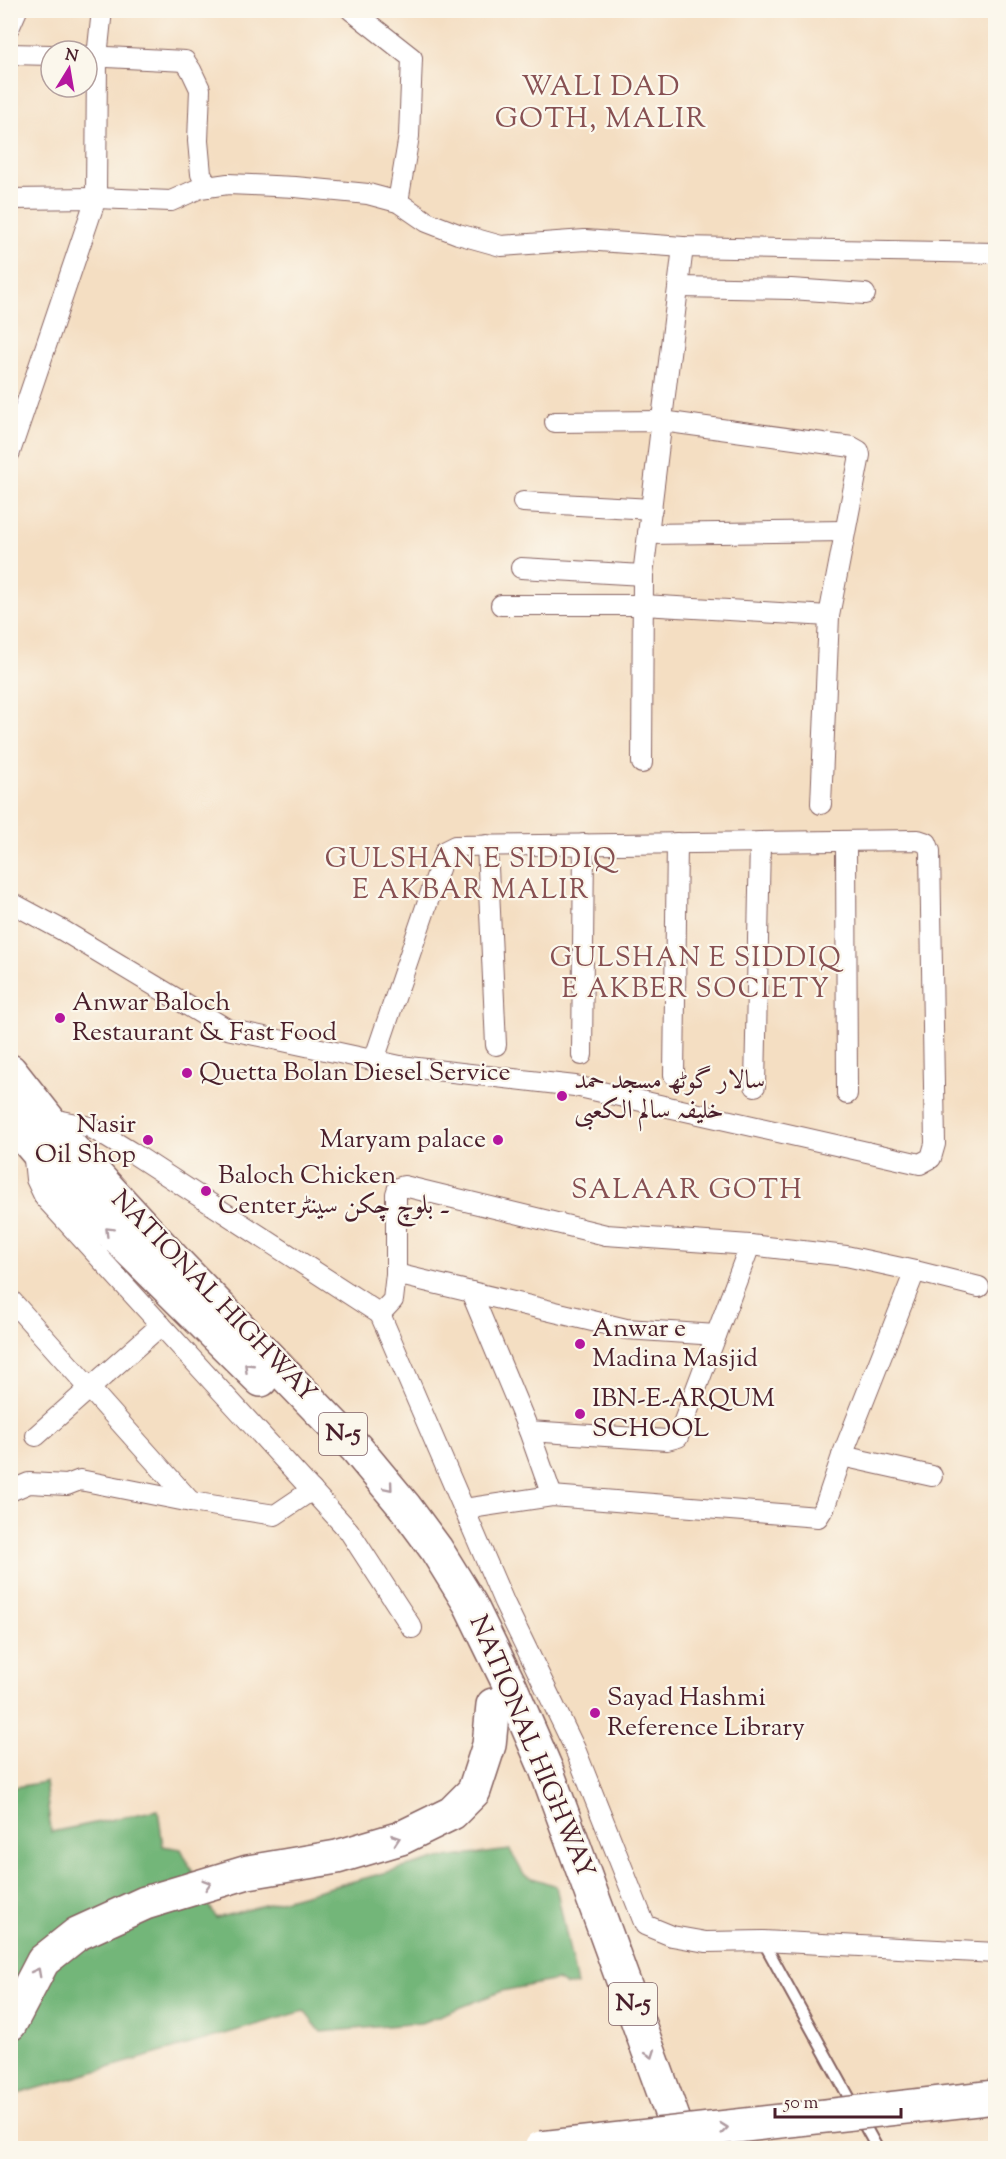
<svg xmlns="http://www.w3.org/2000/svg" width="1006" height="2159" font-family="'Sorts Mill Goudy',Amiri,serif">
<style>
.forest{fill:#73b679;stroke:#5e6a52;stroke-width:1.5}
.lines{fill:none;stroke-linecap:round;stroke-linejoin:round}
.service-casing{stroke:#866260;stroke-width:14}
.minor-casing{stroke:#866260;stroke-width:22}
.trunk-casing{stroke:#866260;stroke-width:36}
.motorway-casing{stroke:#866260;stroke-width:36}
.service{stroke:#fff;stroke-width:10}
.minor{stroke:#fff;stroke-width:20}
.trunk{stroke:#fff;stroke-width:33}
.motorway{stroke:#fff;stroke-width:33}
.motorway-bridge-casing{stroke:#866260;stroke-width:36;stroke-linecap:butt}
.motorway-bridge{stroke:#fff;stroke-width:33}
.oneway{stroke:#ae9aa0}
.poi-dot{fill:#b5179e;stroke:#fbf7ec;stroke-width:2}
.labels{text-anchor:middle;dominant-baseline:central;stroke-width:4.5;stroke-linejoin:round;paint-order:stroke}
.shield{fill:#fbf7ec;stroke:#7f6065;stroke-width:1.5}
.shield-label{font-size:24px;font-weight:bold;fill:#4a1f2b}
.poi-label{font-size:26px;fill:#4a1f2b;stroke:#fbf7ec;text-anchor:start}
.street-label{font-size:26px;fill:#4a1f2b;stroke:#fbf7ec}
.neighbourhood-label{font-size:27px;letter-spacing:1.5px;fill:#875052;stroke:#fbf7ec}
.quarter-label{font-size:28px;letter-spacing:1.5px;fill:#875052;stroke:#fbf7ec}
</style>
<rect width="100%" height="100%" fill="#fbf7ec"/>
<filter id="ink" filterUnits="userSpaceOnUse"><feTurbulence type="fractalNoise" baseFrequency=".0167" numOctaves="2"/><feDisplacementMap in="SourceGraphic" scale="12" xChannelSelector="R" yChannelSelector="G"/><feConvolveMatrix kernelMatrix="1 2 1 2 8 2 1 2 1" color-interpolation-filters="sRGB"/></filter>
<filter id="wash" filterUnits="userSpaceOnUse"><feTurbulence type="fractalNoise" baseFrequency=".008" numOctaves="4" result="noise"/><feDisplacementMap in="SourceGraphic" scale="24" xChannelSelector="R" yChannelSelector="G"/><feGaussianBlur stdDeviation="1.35" result="paint"/><feColorMatrix in="noise" values="0 0 0 0 0 0 0 0 0 0 0 0 0 0 0 0 0 1.4 0 .05"/><feComposite in="paint" operator="in"/></filter>
<g filter="url(#wash)">
<rect width="100%" height="100%" fill="#f4dec2"/>
<path class="forest" d="M45,1782l6,50 107,-22 5,36 18,3 35,69 220,-59 74,-9 14,25 32,11 21,99 -10,1 -10,-6 -55,11 -81,32 -100,9 -17,-21 -293,85v-308z"/>
</g>
<g filter="url(#ink)">
<g class="lines">
<g class="service-casing">
<path id="service" d="M763,1941l114,207"/>
</g>
<g class="minor-casing">
<g id="minor">
<path d="M351,10l61,48 -3,78 -11,66"/>
<path d="M10,26l7,-16"/>
<path d="M10,54l41,1"/>
<path d="M87,56l98,5 6,9 9,19 -2,52 3,33 7,13"/>
<path d="M10,199l86,-1 75,3 29,-13 28,-4 67,3 73,7 30,8 29,20 31,12 43,12 84,-6 98,7 313,6"/>
<path d="M679,287l112,2 74,5"/>
<path d="M555,422l107,-1 190,26 7,4 1,4 -31,161 -8,188"/>
<path d="M10,452l86,-254 1,-141 5,-47"/>
<path d="M523,502l129,7"/>
<path d="M648,534l197,-3"/>
<path d="M521,568l122,7"/>
<path d="M501,605h142l186,11"/>
<path d="M642,763l1,-188 40,-328"/>
<path d="M846,841l1,253"/>
<path d="M487,845l9,200"/>
<path d="M10,902l52,28 165,99 173,37 175,20 345,78 11,-6 4,-14 -5,-293 -3,-8 -9,-3 -463,6 -10,5 -71,209"/>
<path d="M582,1055l2,-211"/>
<path d="M674,1075l3,-232"/>
<path d="M755,1086l5,-244"/>
<path d="M47,1118l43,9 41,25 249,162 124,288 71,147 70,176 27,11 34,6 57,-1 233,12"/>
<path d="M33,1150l3,29 9,19 304,333 63,97"/>
<path d="M915,1271l64,16"/>
<path d="M396,1274v-80l2,-6 6,-2 202,49 144,10 -72,192 -11,3 -138,-9"/>
<path d="M471,1292l58,139 23,65"/>
<path d="M10,1299l181,203"/>
<path d="M380,1314l13,-14 3,-26 230,55 90,6"/>
<path d="M36,1436l125,-111"/>
<path d="M842,1456l90,20"/>
<path d="M10,1491l19,-8 38,2 13,-5 111,22 84,13 37,-25"/>
<path d="M464,1509l88,-13 266,21 7,-11 17,-50 73,-185 -69,-15 -96,-11"/>
</g>
</g>
<g class="trunk-casing">
<g id="trunk">
<path d="M10,1071l59,75 105,114 182,188 49,59 31,42 34,55 41,84 35,81 138,379"/>
<path d="M10,1120l64,75 187,185"/>
</g>
</g>
<g class="motorway-casing">
<path id="motorway" d="M10,2024l33,-63 34,-27 68,-31 103,-31 89,-15 64,-19 51,-25 22,-22 15,-46 4,-40"/>
</g>
<use href="#service" class="service"/>
<use href="#minor" class="minor"/>
<use href="#trunk" class="trunk"/>
<use href="#motorway" class="motorway"/>
<g class="motorway-bridge-casing">
<path id="motorway-bridge" d="M541,2148l454,-51"/>
</g>
<use href="#motorway-bridge" class="motorway-bridge"/>
</g>
<defs><path id="oneway-chevron" d="M-2-3.5L2.5 0L-2 3.5" fill="none" stroke-width="1.6" stroke-linecap="round" stroke-linejoin="round" transform="scale(1.5)"/></defs>
<g class="oneway">
<use href="#oneway-chevron" transform="translate(109 1231) rotate(-135)"/>
<use href="#oneway-chevron" transform="translate(248 1367) rotate(-136)"/>
<use href="#oneway-chevron" transform="translate(389 1487) rotate(50)"/>
<use href="#oneway-chevron" transform="translate(396 1839) rotate(-19)"/>
<use href="#oneway-chevron" transform="translate(207 1884) rotate(-17)"/>
<use href="#oneway-chevron" transform="translate(37 1972) rotate(-62)"/>
<use href="#oneway-chevron" transform="translate(651 2054) rotate(70)"/>
<use href="#oneway-chevron" transform="translate(724 2128) rotate(-6)"/>
</g>
</g>
<g class="poi-dot">
<circle cx="60" cy="1018" r="6"/>
<circle cx="187" cy="1073" r="6"/>
<circle cx="562" cy="1096" r="6"/>
<circle cx="148" cy="1140" r="6"/>
<circle cx="498" cy="1140" r="6"/>
<circle cx="206" cy="1191" r="6"/>
<circle cx="580" cy="1344" r="6"/>
<circle cx="580" cy="1414" r="6"/>
<circle cx="595" cy="1713" r="6"/>
</g>
<g class="labels">
<g class="shield">
<rect x="319" y="1413" width="48" height="42" rx="4.5"/>
<rect x="609" y="1983" width="48" height="42" rx="4.5"/>
</g>
<g class="shield-label">
<text x="343" y="1434">N-5</text>
<text x="633" y="2004">N-5</text>
</g>
<g class="poi-label">
<text x="72" y="1003">Anwar Baloch<tspan x="72" dy="30">Restaurant &amp; Fast Food</tspan></text>
<text x="199" y="1073">Quetta Bolan Diesel Service</text>
<text x="574" y="1081">سالار گوٹھ مسجد حمد<tspan x="574" dy="30">خلیفہ سالم الکعبی</tspan></text>
<text x="136" y="1125" text-anchor="end">Nasir<tspan x="136" dy="30">Oil Shop</tspan></text>
<text x="486" y="1140" text-anchor="end">Maryam palace</text>
<text x="218" y="1176">Baloch Chicken<tspan x="218" dy="30">Center۔ بلوچ چکن سینٹر</tspan></text>
<text x="592" y="1329">Anwar e<tspan x="592" dy="30">Madina Masjid</tspan></text>
<text x="592" y="1399">IBN-E-ARQUM<tspan x="592" dy="30">SCHOOL</tspan></text>
<text x="607" y="1698">Sayad Hashmi<tspan x="607" dy="30">Reference Library</tspan></text>
</g>
<g class="street-label">
<text transform="translate(213 1297) rotate(46)">NATIONAL HIGHWAY</text>
<text transform="translate(531 1747) rotate(67)">NATIONAL HIGHWAY</text>
</g>
<g class="neighbourhood-label">
<text x="471" y="860">GULSHAN E SIDDIQ<tspan x="471" dy="31">E AKBAR MALIR</tspan></text>
<text x="696" y="959">GULSHAN E SIDDIQ<tspan x="696" dy="31">E AKBER SOCIETY</tspan></text>
</g>
<g class="quarter-label">
<text x="601" y="88">WALI DAD<tspan x="601" dy="32">GOTH, MALIR</tspan></text>
<text x="687" y="1191">SALAAR GOTH</text>
</g>
</g>
<rect width="1006" height="2159" fill="none" stroke="#fbf7ec" stroke-width="36"/>
<g transform="translate(69 69) rotate(11)"><circle r="28" fill="#fbf7ec" stroke="#b4a19f" stroke-width="1.5"/>
<path d="M0-4.5L10 22L0 15L-10 22Z" fill="#b5179e"/>
<text y="-9" font-size="16" font-weight="bold" text-anchor="middle" fill="#4a1f2b">N</text>
</g>
<path d="M775 2108v9h126v-9" fill="none" stroke="#4a1f2b" stroke-width="3"/>
<text x="784" y="2108" font-size="18" fill="#4a1f2b" stroke="#fbf7ec" stroke-width="4.5" paint-order="stroke">50 m</text>
</svg>
